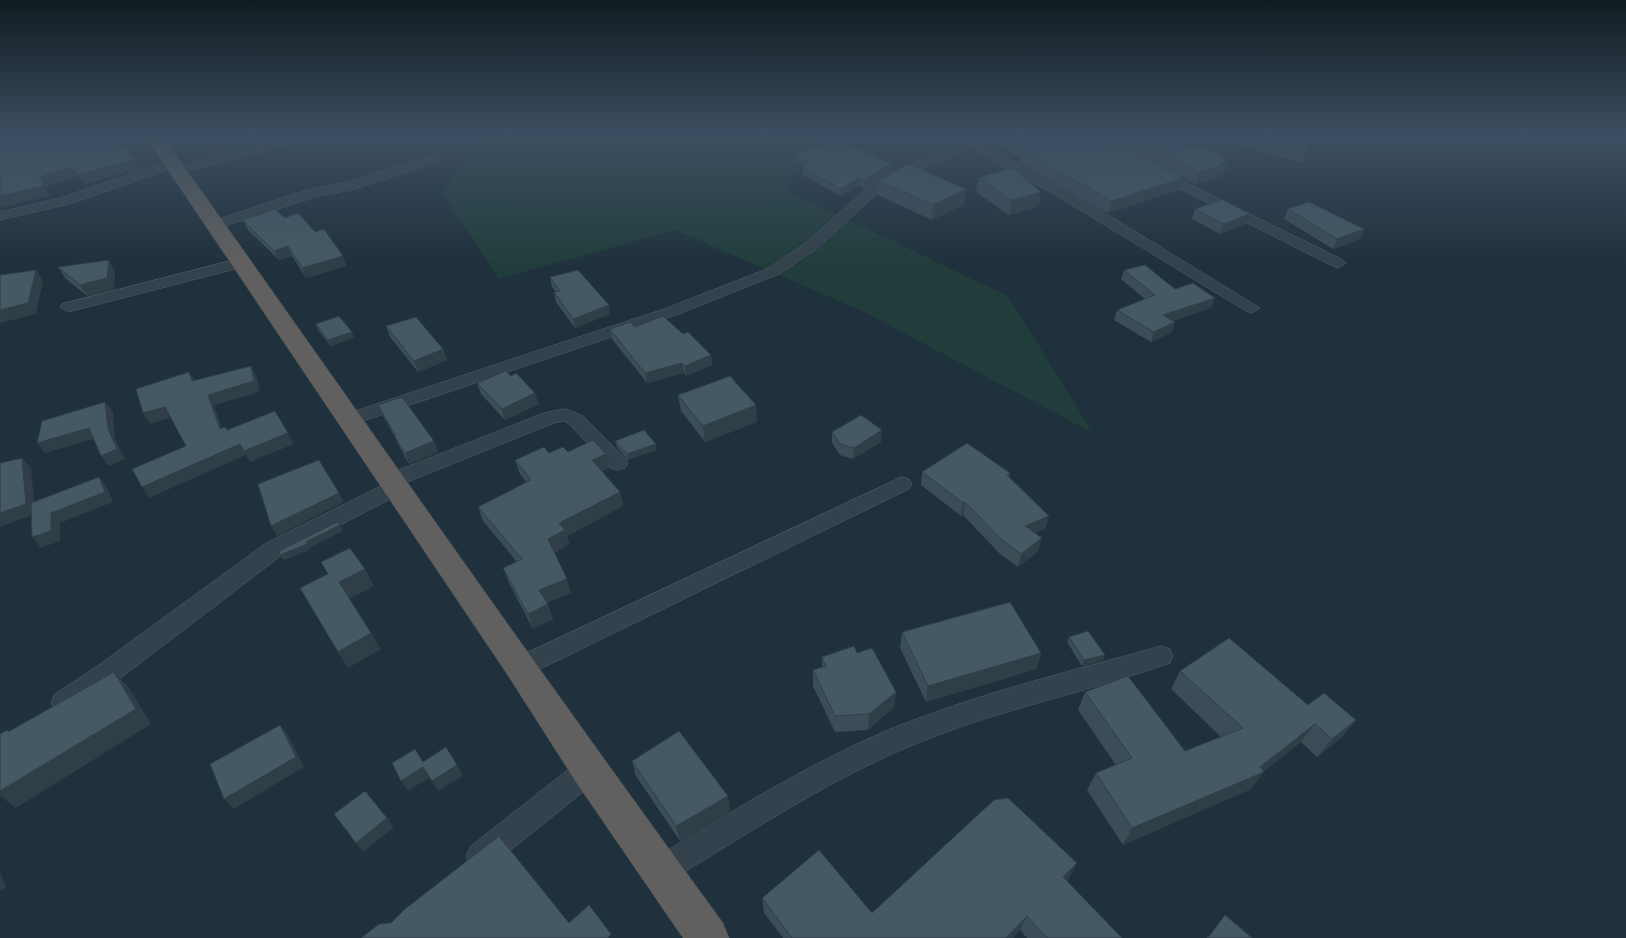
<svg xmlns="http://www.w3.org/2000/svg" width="1626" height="938" font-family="'Roboto Condensed',sans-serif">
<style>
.green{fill:#213d3b}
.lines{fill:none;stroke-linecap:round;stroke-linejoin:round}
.minor-casing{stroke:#516069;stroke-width:1}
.trunk-casing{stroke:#3e4d56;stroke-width:1}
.minor{fill:#33424c;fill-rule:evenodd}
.trunk{fill:#62605e;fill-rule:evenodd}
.wall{fill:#3b4d57}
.shaded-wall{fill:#303e47}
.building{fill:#455965;stroke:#303e47}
</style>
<rect width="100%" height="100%" fill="#1f313c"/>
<path class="green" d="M486,134h335l-36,56 223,106 85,137 -231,-122 -187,-81 -176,49 -56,-86z"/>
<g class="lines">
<g class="minor-casing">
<g id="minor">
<path d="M190,134h13l21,20 72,-20h20l-2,3 -136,37 -5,-1v-5l-104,36 -69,16v-8l60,-14 108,-37h10v5l34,-9z"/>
<path d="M983,134h17l-19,10 88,47 191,117 -8,5 -6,-2 -187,-114 -88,-49 -76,33 -13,8 -66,60 -37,25 -100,40 -322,109 -7,2 -7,-2 -2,-4 2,-4 324,-107 102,-40 37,-25 66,-60 13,-8z"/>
<path d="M433,155l5,1 1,3 -1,3 -83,27 -40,8 -100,32 -7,-4 2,-3 97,-32 40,-8z"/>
<path d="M1157,168l186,92 3,3 -8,5 -5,-2 -181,-91 -2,-3 2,-3z"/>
<path d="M242,258l8,5 -3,3 -179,46 -8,-5 2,-3z"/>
<path d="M566,409l17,7 42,42 3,5 -3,5 -7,2 -7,-2 -42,-44 -5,-3 -10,2 -149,60 2,4 -3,5 -122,63 -168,128 -41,27 -9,3 -9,-3 -4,-8 4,-8 41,-27 170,-124 119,-59 -2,-4 3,-5 158,-62z"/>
<path d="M902,477l7,2 3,5 -3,5 -379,185 -9,4 -9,-4 -3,-7 3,-7z"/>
<path d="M1161,646l9,3 3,7 -3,7c-88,31 -179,48 -264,85 -83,35 -158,86 -235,132l-10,5 -10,-5 -5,-10 5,-10c77,-46 153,-94 235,-129 89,-37 183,-59 275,-85z"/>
<path d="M589,757l10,4 4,9 -4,9 -108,87 -10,5 -10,-5 -5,-10 5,-10 108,-85z"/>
</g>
</g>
<g class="trunk-casing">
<path id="trunk" d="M144,134h17c187,263 371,528 562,789l6,15h-46l-107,-156 -67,-105z"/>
</g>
<use href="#minor" class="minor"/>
<use href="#trunk" class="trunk"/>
</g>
<g class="wall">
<path d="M206,134h44l-37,7z"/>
<path d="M933,134h43l-20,9z"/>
<path d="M993,134h168l30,14 35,9 -1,3 2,1 -3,12 -5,1v2l-23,8 -13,-6 -3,11 -72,24 -87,-50v-4l-29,-19z"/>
<path d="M1243,135l66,7 -7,21 -62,-18z"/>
<path d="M795,153l96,10 -1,8 -26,17 -5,-2 -19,10 -38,-22v-7l1,-1 -7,-6z"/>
<path d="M978,178l61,28 -30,9 -33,-23z"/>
<path d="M879,181l87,8 -2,15 -32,16 -54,-25z"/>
<path d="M1195,209l51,15 -26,10 -28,-15z"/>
<path d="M1288,209l76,20 -4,10 -27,10 -49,-30z"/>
<path d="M285,218l62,48 -41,12 -14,-22 -13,4 -31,-30 -5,-10z"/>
<path d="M58,267l57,4 -1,18 -27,7 -22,-18z"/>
<path d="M1124,270l51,19 40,9 -4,10 -38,13 2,1 -3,10 -21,10 -37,-22 3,-10 28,-11 -24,-20z"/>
<path d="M550,277l59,28 1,9 -35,14 -19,-26 -2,-10h2l-4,-5z"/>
<path d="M316,324l38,13 -23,9 -13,-16z"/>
<path d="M386,326l57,23 4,11 -29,12 -28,-35z"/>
<path d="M635,327l48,7 28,21 1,10 -26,11 -2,-3 -37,10 -35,-44 -2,-10z"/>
<path d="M477,383l62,21 -34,16 -24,-26z"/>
<path d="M678,395l79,27 -52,20 -24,-31z"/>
<path d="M378,405l56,36 4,11 -29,12 -9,-16 -5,-11 -12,-21z"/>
<path d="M832,432l49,10 -28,17 -13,-4 -8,-12z"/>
<path d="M615,441l41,9 -28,10 -11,-13z"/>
<path d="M568,452l38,2 3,14 -7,3 18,21 3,14 -56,30 2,8 -15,9 17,40 -24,10 6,16 -20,10 -24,-46 -6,-15 14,-6 -34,-41 -5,-14 48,-25 -6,-8 -5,-14 34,-7z"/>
<path d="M922,472l88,1 -1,4 40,39 -4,13 -9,4 2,18 -20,16 -19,-14 -36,-38 -2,1 -40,-31z"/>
<path d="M902,632l139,21 -5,16 -110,33 -26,-54z"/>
<path d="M1069,637l34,23 -21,6 -15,-24z"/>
<path d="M857,653l39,39 -2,15 -26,23 -33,2 -22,-46v-16l9,-3v-10z"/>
<path d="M1180,671l128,34 48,15 -15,18 -24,19 -16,-15 -37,29 -13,18 -128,56 -36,-55 9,-17 20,-8 -38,-55 7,-18 100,59 36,-14 -50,-48z"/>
<path d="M632,761l96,35 2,15 -50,30 -44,-65z"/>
<path d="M1069,878l-2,3 55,57h-95l-7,-8 -7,8h-230l-19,-25 -2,-15 110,15z"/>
<path d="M1225,915l27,23h-45z"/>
</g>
<g class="shaded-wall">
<path d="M116,134h6l-3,25 -5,-9z"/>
<path d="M210,134h40l-37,7z"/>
<path d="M960,134h16l-20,9 1,-7z"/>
<path d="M1226,157l-2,5 3,-1 -3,12 -5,1v2l-23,8 3,-12 23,-13z"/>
<path d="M135,159l5,9 -56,17 -6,-10z"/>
<path d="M891,163l-1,8 -26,17v-7z"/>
<path d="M72,167l6,9 -32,11 3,9 -49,12v-12l40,-19z"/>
<path d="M859,178v8l-19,10 1,-7z"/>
<path d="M1183,178l-3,11 -72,24 4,-12z"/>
<path d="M966,189l-2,15 -32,16 1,-15z"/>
<path d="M1041,192l-2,14 -30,9 3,-15z"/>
<path d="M1250,214l-4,10 -26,10 3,-10z"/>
<path d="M1364,229l-4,10 -27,10 4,-10z"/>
<path d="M288,246l4,10 -13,4 -5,-9z"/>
<path d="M343,256l4,10 -41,12 -4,-10z"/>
<path d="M109,260l6,11 -1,18 -27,7 -7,-11z"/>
<path d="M36,270l7,11 -7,33 -36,9v-13z"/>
<path d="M1215,298l-4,10 -51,17 3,-10z"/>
<path d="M609,305l1,9 -35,14 -2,-9z"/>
<path d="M1175,322l-3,10 -21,10 3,-10z"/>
<path d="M352,332l2,5 -23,9 -3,-6z"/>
<path d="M443,349l4,11 -29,12 -4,-11z"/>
<path d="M711,355l1,10 -26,11 -1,-10z"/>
<path d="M682,363l2,10 -37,10 -2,-10z"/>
<path d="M251,366l6,11 3,15 -46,13 12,35 -6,-11 -12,-34z"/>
<path d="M189,372l7,10 -4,-1z"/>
<path d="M535,393l4,11 -34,16 -3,-11z"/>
<path d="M105,402l8,10 2,27 10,20 -16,7 -8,-10 7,-27z"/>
<path d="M756,405l1,17 -52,20 -2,-16z"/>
<path d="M165,407l7,10 -22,7 -7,-11z"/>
<path d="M89,428l8,10 -52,15 -8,-10z"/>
<path d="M882,430l-1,12 -28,17 1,-11z"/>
<path d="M288,433l6,11 -44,18 -4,-7 -97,43 -7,-11 98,-43z"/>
<path d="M434,441l4,11 -29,12 -4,-11z"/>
<path d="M656,444v6l-28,10 -1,-6z"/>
<path d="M606,454l3,14 -14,6 -3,-14z"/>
<path d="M22,458l9,10 4,46 -35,13v-14z"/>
<path d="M99,477l8,10 6,15 -53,21v18l-19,7 -9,-11 19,-24z"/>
<path d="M620,492l3,14 -56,30 2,8 -16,10 -5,-15 11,-16z"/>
<path d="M339,493l5,9 -67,34 -6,-10z"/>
<path d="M965,502l-2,13 -2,1 2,-13z"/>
<path d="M1049,516l-4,13 -23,11 3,-14z"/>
<path d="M340,525l3,6 -34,17 1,2 -26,10 -4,-5z"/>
<path d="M1042,538l-4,13 -20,16 3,-13z"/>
<path d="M365,569l9,17 -25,13 -10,-17z"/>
<path d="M567,579l4,14 -27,11 -5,-14z"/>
<path d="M548,604l5,15 -20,10 -5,-15z"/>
<path d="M371,633l10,16 -33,19 -10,-16z"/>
<path d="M1041,653l-5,16 -110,33 2,-16z"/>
<path d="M1105,655l-2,5 -21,6 2,-6z"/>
<path d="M114,672l15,16 22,36 -135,84 -16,-12v-5z"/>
<path d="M896,692l-2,15 -26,23 1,-16z"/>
<path d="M1356,720l-15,18 -24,19 15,-18z"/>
<path d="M1315,724l-14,18 -39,31 2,-1 -13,17 -128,56 9,-17 128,-61z"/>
<path d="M280,725l8,10 16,32 -70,42 -10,-10z"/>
<path d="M457,765l6,11 -25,15 -6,-10z"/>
<path d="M423,767l7,10 -22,14 -7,-10z"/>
<path d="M728,796l2,15 -50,30 -4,-15z"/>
<path d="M387,818l7,9 -31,25 -7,-9z"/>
<path d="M1077,863l-8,15 -13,14 7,-15z"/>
<path d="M0,872l6,15 -6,4z"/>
<path d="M1027,916l-7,14 -7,8h-7z"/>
</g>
<g class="building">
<path d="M0,134h116l-2,16 11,-3 10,12 -57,16 -6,-8 -32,10 3,9 -43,10z"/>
<path d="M1002,134h95l86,44 -71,23 -89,-50 5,-1z"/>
<path d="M1122,134h39l30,14 9,-3 26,12 -4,2 5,2 -6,2 2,1 -24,8z"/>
<path d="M1247,134h42l20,8 -4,11 -62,-18z"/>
<path d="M842,141l49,22 -27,18 -5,-3 -18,11 -39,-22 8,-3 -15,-11z"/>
<path d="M908,164l58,25 -33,16 -54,-24z"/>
<path d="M1012,168l29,24 -29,8 -34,-22z"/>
<path d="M1222,199l28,15 -27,10 -28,-15z"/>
<path d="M1309,202l55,27 -27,10 -49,-30z"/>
<path d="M275,209l10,9 13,-5 17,19 9,-3 19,27 -41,12 -14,-22 -14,5 -31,-31z"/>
<path d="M109,260l-2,18 -27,7 -22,-18z"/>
<path d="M1145,265l30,24 18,-6 22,15 -52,17 12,7 -21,10 -37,-22 38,-15 -31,-25z"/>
<path d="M36,270l-8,33 -28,7v-35z"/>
<path d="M578,270l31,35 -36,14 -19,-27 6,-1 -10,-14z"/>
<path d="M339,316l13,16 -24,8 -12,-16z"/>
<path d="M663,316l20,18 5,-2 23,23 -26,11 -3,-3 -37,10 -35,-44 20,-7 5,5z"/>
<path d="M416,317l27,32 -29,12 -28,-35z"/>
<path d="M251,366l3,15 -46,14 12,34 5,-2 2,3 48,-19 13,22 -44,18 -4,-7 -98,43 -10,-18 54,-23 -21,-39 -22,6 -7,-24 53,-17 3,9z"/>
<path d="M506,371l5,5 5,-3 19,20 -33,16 -25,-26z"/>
<path d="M730,376l26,29 -53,21 -25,-31z"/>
<path d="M402,397l32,44 -29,12 -10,-16 1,-1 -18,-31z"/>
<path d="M105,402l3,27 9,20 -16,7 -12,-28 -52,15 5,-22z"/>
<path d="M861,415l21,15 -28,18 -14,-4 -8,-12z"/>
<path d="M644,430l12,14 -29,10 -12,-13z"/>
<path d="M593,440l13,14 -14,6 28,32 -61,31 6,7 -17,9 19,40 -28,11 9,14 -20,10 -25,-46 19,-9 -44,-52 53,-27 -16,-20 29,-13 5,6 14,-6 5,5z"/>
<path d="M967,443l43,30 -3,2 42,41 -24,10 17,12 -21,16 -19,-14 -37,-38 -2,1 -41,-31z"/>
<path d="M22,458l4,46 -26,9v-50z"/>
<path d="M319,460l20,33 -68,33 -13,-42z"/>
<path d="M99,477l6,15 -54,21v18l-19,6 -1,-34z"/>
<path d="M337,522l3,3 -34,17 1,2 -27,11 -1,-4z"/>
<path d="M350,548l15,21 -26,13 32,51 -33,19 -38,-64 28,-14 -7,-12z"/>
<path d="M1010,602l31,51 -113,33 -26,-54z"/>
<path d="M1088,631l17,24 -21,5 -15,-23z"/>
<path d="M1229,638l79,67 16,-12 32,27 -24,19 -17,-15 -55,43 4,5 -132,56 -36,-55 36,-15 -47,-66 43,-16 57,75 58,-23 -63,-57z"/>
<path d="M854,646l3,7 15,-5 24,44 -27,22 -34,2 -22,-46 13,-4 -4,-9z"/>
<path d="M114,672l22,37 -136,82v-57l7,-4 1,2z"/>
<path d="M280,725l16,32 -72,42 -14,-35z"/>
<path d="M679,731l49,65 -52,30 -44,-65z"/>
<path d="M446,747l11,18 -25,16 -9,-14 -22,14 -9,-18 23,-14 8,13z"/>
<path d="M365,791l22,27 -31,25 -22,-29z"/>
<path d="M1008,798l69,65 -14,14 59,61h-75l-20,-22 -21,22h-214l-30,-40 57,-48 53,63 122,-113z"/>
<path d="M499,836l70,87 20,-18 22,29 -3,4h-247l18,-14 12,-1 14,-14z"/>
<path d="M1225,915l27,23h-44z"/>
</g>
<linearGradient id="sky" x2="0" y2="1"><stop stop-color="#111b21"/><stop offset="0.51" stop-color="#3c4e61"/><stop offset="1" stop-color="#3c4e61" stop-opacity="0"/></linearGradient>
<rect width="1626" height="265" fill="url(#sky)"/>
</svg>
